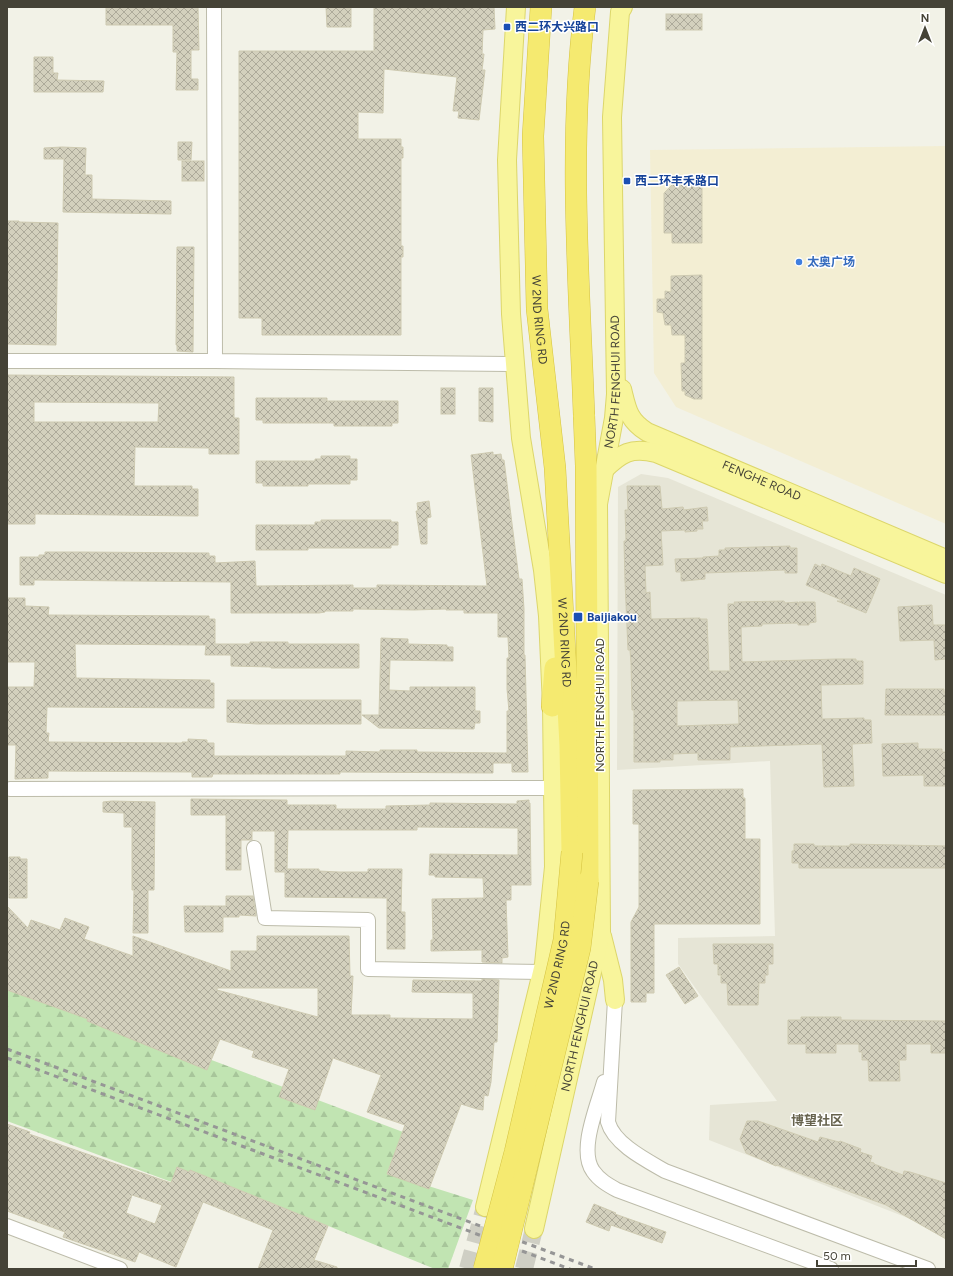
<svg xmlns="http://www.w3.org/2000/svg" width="953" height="1276" font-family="Figtree,'Noto Sans SC',sans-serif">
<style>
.residential{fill:#e6e5d6}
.commercial{fill:#f3eed3}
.forest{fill:url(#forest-firs)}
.building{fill:url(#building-cross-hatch);stroke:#cecab1;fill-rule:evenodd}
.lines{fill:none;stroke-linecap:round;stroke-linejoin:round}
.major-tunnel{stroke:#cfcfc4;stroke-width:18;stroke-dasharray:18 9;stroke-linecap:butt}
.minor-casing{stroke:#bdbcaa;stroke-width:16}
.major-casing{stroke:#dcd66b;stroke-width:20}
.highway-casing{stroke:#d4c240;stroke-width:22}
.minor{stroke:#fff;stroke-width:14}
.major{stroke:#f8f59b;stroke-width:18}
.highway{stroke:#f5ea70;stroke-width:21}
.rail{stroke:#969696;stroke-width:3;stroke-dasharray:5 5;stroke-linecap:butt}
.highway-bridge-casing{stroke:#d4c240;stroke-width:22;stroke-linecap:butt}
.highway-bridge{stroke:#f5ea70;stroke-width:21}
.transit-dot{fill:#1a4fb4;stroke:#fff;stroke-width:1.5}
.shop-dot{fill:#3f7fe0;stroke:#fff;stroke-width:1.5}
.labels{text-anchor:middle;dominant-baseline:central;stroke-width:3;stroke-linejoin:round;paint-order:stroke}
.transit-label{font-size:12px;font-weight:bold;fill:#164399;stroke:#fff;text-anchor:start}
.shop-label{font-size:12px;font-weight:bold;fill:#366cbe;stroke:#fff;text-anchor:start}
.street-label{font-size:12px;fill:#454337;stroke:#fff}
.neighbourhood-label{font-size:13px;font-weight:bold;fill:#67634e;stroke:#fff}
</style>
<defs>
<pattern id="forest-firs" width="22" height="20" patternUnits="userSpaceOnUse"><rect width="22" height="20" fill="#c1e4b2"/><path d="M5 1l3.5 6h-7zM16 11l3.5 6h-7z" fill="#a7c59a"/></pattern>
<pattern id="building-cross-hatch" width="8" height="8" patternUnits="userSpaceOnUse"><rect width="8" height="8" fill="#d3d0bd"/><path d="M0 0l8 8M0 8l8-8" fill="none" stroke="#adaa9a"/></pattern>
</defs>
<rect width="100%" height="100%" fill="#f2f2e7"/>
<path class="residential" d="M641,474l27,4 278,117v638l-237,-93 1,-35 67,-4 -99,-137v-26l97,-2 -5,-175 -153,9 1,-283z"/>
<path class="commercial" d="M946,146v378l-270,-117 -22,-34 -4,-223z"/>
<path class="forest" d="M7,983l396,149 -16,41 86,27 -25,69h-13l-238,-96 -12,14 -178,-66z"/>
<g class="building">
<path d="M106,7h92l1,43h-8v29h7v11h-22l1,-38h-4v-27h-67z"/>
<path d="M326,7h25v20h-24z"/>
<path d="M374,7h120l1,22 -12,1 -1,24h2l-2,16h3l-6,50 -21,-2 1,-7h-6l4,-34 -73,-8 -1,44 -25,-1v27h43v8h2v11h-2v88h2v11h-2v78h-139v-17h-23v-267h135z"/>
<rect x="666" y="14" width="36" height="16"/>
<path d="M34,57h19v16h5l-1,7 47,1 -1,11h-69z"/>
<path d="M178,142h14l-1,18h-13z"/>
<path d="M62,147l24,1 -1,27h7v24l79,2v13l-108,-2 1,-53h-20v-11z"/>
<rect x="182" y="161" width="22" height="20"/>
<path d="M686,179h16v64h-30v-10h-8v-40l13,-13z"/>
<path d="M7,221h12v1l39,1 -2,122 -49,-1z"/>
<path d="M177,247h17l-1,105 -16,-1v-6h-1z"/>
<path d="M702,275v124h-8l-9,-4v-4h-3l-1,-28h4v-28h-13l-1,-10h-6l-2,-12 -6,-1v-13h8v-8l6,1v-16z"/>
<path d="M7,375l227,2v41h5v36h-30v-6l-74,-1 -1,39h58v3h6v27l-163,-2v10h-28zM34,402l125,1 -1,19h-124z"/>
<rect x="441" y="388" width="14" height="26"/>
<path d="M479,388h14v34l-14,-1z"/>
<path d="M256,398h71v3h71v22h-6v3h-58v-3h-71v-3h-7z"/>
<path d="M493,452v3l8,-1 1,6h2l15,119h3l2,30v46h1l3,117h-16v-9h-19v10l-153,-1v2h-127l-1,3h-20v-5l-144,-1v7l-33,1 1,-34h-9v-58h27l1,-25h-28v-64h18v8l24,1 -1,8 161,1v3h6v25h35v-2h38v2h71v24h-88v-1l-40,-1v-11h-26l1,-10 -131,-1 1,34 134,2v3h4v25l-167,-1 -1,26h3l-1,9 134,1v-1h6v-3l19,1v3h7v13h132v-5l34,1v-2h37v2l90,1v-42h2l-2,-22v-31h2l-1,-21h-10v-24h-34v-3h-18v-1l-32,1 -61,-1v2h-28v1l-6,1h-88v-31l-197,-2v5h-14v-28h19v-2h6v-3h37l127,1v3h6v7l40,-2 1,25 97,-1v3h24v-3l110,1 -16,-131z"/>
<path d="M321,456h29v3h7v21h-7v4h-42v2h-45v-3h-7v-22h59v-2h6z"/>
<path d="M627,486h33l2,23 21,-2 1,3 23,-3 1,14h-6l1,8h-6v2l-12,1v-2l-24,1 2,34 -18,1 1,27 4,-1 1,27 49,-1v1h7l2,52h21l-2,-67h7l-1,-2 50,-1 1,2 13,-1v4l1,-4h16l1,20 -7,1v2h-11v-2l-36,1v2l-21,1 1,35 94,-3h20v2h7v23l-42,1 1,34 42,-1v2h7l1,23 -20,1 2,42 -30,1 -2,-43 -92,3v13h-32v-7l-25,1v6h-13v2h-26v-52h-2l-1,-47 -1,-13h-2l-3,-69 -1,-40h2l-1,-31h3zM738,700l1,24 -62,2v-25z"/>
<path d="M429,501l2,16 -4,1v26h-6l-5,-33h2l-1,-8z"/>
<path d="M321,520h70v2h7v23h-7v3h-83v2h-52v-25h59v-3h6z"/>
<path d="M790,546v2h7v25h-12v-3l-80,3v6l-21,2h-3v-9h-5l-1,-13 28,-1v-1l16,-1v-6h6v-2z"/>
<path d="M815,564l6,3 1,-3 29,12 3,-8 26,11 -14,34 -29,-12h7l-38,-16z"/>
<path d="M932,605l1,20h13v34l-11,1 -1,-20 -34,1 -2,-34z"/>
<path d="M381,638l27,1v5l39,1v2h6v14l-63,-1 -1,30 21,1v-4h65v24h5v12h-5l-1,6 -95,-1 -17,-13h17z"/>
<path d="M886,689h58v3h2v23h-61z"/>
<path d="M227,700h134v24h-104l-30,-2z"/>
<path d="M918,743v6h24v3h4v34h-22v-11l-41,1 -1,-32z"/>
<path d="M743,789v9h2v41h15v85h-106v69h-8v9h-15v-80l8,-15v-83h-6v-34z"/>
<path d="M191,799l96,1v5h49v4h50v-3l44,-1v-2l87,1v-3l12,-1v3h1l1,82h-20v15h-5l2,57 -6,1v5l-20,-1v-12l-51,1v-11h2l-1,-41 52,-1 -1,-20 -48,-1v-2h-6l1,-21 88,1v-27l-101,-1v3h-129l-1,39h32v2l20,1h29v-3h34l-1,43h4v37h-18v-51l-102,-1v-25h-10v-41h-23v9h-11v30h-15v-55h-35z"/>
<path d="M112,801l43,1 -1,88h-6v43h-15l1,-43h-2v-63h-8v-14l-21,-1v-10z"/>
<path d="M794,844h20v2h36v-2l96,2v22h-147v-5h-7v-12h2z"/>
<path d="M9,857h11v2h7v39h-18z"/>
<path d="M226,896h27l3,20 -17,-1v2h-16v15h-38l-1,-26h42z"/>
<path d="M7,906l21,22 3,-8 29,10 5,-12 24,9 -5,12 49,17v-20l98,35v-20h26v-15h92l1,40h3l-2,39h39v3l83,1v-26l-61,-1 1,-12 69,1v-2l17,1 -2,62h-3l-3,40 -3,14 -4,-1 -1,15 -6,-1 -16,-5 -32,85 -42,-15 18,-49 -38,-13 14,-37 -48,-17 -18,52 -36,-13 10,-28 -37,-12 2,-6 -34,-12 -13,31 -120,-49 1,-2 -81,-29zM217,988h101v29l-101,-27z"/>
<path d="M713,944h60v20h-5v11h-3v8h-6l-1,22h-30l-1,-22h-6v-8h-3v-11h-4z"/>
<path d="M679,967l19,29 -13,8 -19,-29z"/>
<path d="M801,1017h40v3l105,1v32h-15v-9h-25v16h-7l1,21h-31l-1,-21h-6v-8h-3v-8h-23v9h-30v-9h-18v-24h13z"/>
<path d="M747,1121h11l60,21 2,-5 19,5 1,-1 21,8 -1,3 12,4 -2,6 4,1v1l29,11 1,-4 6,1 36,11v56l-60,-34 -109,-40 -1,1 -30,-13 -6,-14z"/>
<path d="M7,1124l23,8 -1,2 142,49 6,-16 12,5 1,-2 138,56 -14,34 23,7v2h-79l15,-39 -70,-28 -27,65 -37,-15 -4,10 -72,-25 2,-5 -58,-21zM132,1195l30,10 -7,19 -29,-11z"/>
<path d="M594,1204l22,9 -1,1 51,18 -4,11 -51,-18 -2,6 -23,-9z"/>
</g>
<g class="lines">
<g class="major-tunnel">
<path d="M468,1269l17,-62"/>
<path d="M524,1269l10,-40"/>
</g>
<g class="minor-casing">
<g id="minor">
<path d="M214,7l1,354 300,3"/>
<path d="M7,361h208"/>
<path d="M10,789l543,-1"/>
<path d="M254,848l11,70 103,2v49l174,3"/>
<path d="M615,1000l-7,122c6,22 38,38 57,49l263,98"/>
<path d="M604,1082c-6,23 -26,68 -11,89 6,9 15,14 24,19l214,79"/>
<path d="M7,1226l113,43"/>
</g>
</g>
<g class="major-casing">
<g id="major">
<path id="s1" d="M622,389c5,20 6,31 25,43l299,127"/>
<path d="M604,470c17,-17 27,-23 52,-17l290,121"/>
<path d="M602,936l11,44 2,20"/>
<path d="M485,1207l59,-243 10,-97 -2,-161 -4,-90 -5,-46 -22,-132 -10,-124 -4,-154 9,-153"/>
<path id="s2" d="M534,1229l67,-297 -3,-428 16,-86 2,-24 -4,-277 8,-105 3,-5"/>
</g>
</g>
<g class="highway-casing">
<g id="highway">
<path id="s3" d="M541,7l-8,129 4,173 18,159 15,277 2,107"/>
<path d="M584,415l2,51 2,415"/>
<path d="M552,706l3,-38"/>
</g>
</g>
<use href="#minor" class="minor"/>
<use href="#major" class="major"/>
<use href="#highway" class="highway"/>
<g class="rail">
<path d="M7,1049l588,220"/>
<path d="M7,1058l563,211"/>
</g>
<g class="highway-bridge-casing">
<g id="highway-bridge">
<path d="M584,415c-5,-135 -16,-273 1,-408"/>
<path id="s4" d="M484,1269l31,-117 49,-212 8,-88"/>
<path d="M502,1269l78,-321 8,-67"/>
</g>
</g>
<use href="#highway-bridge" class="highway-bridge"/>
</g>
<g class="transit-dot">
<rect x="503" y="23" width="8" height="8" rx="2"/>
<rect x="623" y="177" width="8" height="8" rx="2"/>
<rect x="573" y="612" width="10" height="10" rx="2"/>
</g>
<circle class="shop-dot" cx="799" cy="262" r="4"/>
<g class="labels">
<g class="transit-label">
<text x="515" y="27">西二环大兴路口</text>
<text x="635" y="181">西二环丰禾路口</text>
<text x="587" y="617">Baijiakou</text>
</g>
<g class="shop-label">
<text x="807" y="262">太奥广场</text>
</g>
<g class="street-label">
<text stroke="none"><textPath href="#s3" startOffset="313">W 2ND RING RD</textPath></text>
<text stroke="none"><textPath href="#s2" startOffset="856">NORTH FENGHUI ROAD</textPath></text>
<text stroke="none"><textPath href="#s1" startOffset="176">FENGHE ROAD</textPath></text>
<text stroke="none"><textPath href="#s3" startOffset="637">W 2ND RING RD</textPath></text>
<text transform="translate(600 705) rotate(-90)">NORTH FENGHUI ROAD</text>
<text stroke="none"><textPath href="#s4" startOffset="313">W 2ND RING RD</textPath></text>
<text stroke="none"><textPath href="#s2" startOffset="208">NORTH FENGHUI ROAD</textPath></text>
</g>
<g class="neighbourhood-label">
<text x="817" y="1120">博望社区</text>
</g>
</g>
<rect width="953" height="1276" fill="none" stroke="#454337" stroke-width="16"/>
<g transform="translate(925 28)" stroke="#ffffff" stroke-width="3" paint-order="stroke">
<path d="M0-3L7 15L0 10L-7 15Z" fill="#454337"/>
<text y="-6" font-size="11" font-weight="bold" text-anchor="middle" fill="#454337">N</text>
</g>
<path d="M817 1260v6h99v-6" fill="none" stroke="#454337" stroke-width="2"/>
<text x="823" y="1260" font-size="12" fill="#454337" stroke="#ffffff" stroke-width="3" paint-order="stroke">50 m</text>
</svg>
